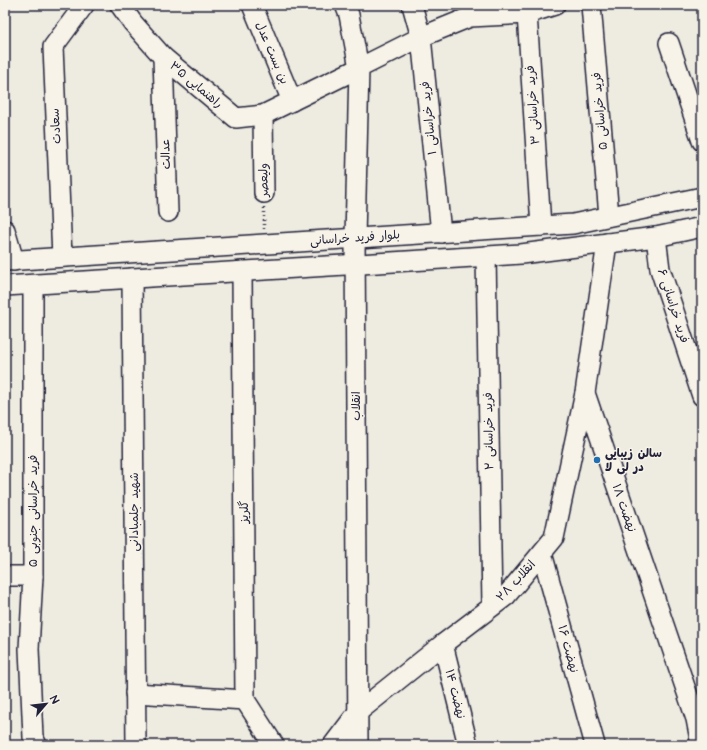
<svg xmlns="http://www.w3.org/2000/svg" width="707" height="750" font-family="'Architects Daughter','Playpen Sans Arabic',sans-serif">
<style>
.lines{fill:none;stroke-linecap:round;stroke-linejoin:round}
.minor-casing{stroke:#22223b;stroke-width:22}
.path{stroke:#22223b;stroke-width:2.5;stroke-dasharray:1 3;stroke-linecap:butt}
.minor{stroke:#f7f3e8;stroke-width:19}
.poi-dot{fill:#1f6fb2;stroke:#f7f3e8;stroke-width:1.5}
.labels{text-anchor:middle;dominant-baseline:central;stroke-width:3;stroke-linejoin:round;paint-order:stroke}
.street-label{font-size:12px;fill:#22223b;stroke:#f7f3e8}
.poi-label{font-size:12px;font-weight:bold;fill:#22223b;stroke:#f7f3e8;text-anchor:start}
</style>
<rect width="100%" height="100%" fill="#eeebe1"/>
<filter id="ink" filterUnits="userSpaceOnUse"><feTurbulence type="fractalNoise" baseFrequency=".025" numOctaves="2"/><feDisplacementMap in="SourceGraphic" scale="8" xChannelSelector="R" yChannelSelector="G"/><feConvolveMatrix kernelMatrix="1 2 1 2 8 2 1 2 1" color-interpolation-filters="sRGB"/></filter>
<g filter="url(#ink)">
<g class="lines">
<g class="minor-casing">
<g id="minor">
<path d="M120,5l13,18 30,34 73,61 27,-3 96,-47 -10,-53 -4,-10"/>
<path d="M252,5l40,96"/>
<path d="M412,5l9,32 20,196"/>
<path d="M591,5l18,211"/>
<path d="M669,43l33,98"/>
<path d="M163,57l5,155"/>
<path d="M263,115l1,78"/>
<path d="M541,226l-14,-212 28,-9"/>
<path d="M5,230l9,31"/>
<path d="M656,237l4,32 42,127"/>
<path d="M607,243l-22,150 111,326 5,26"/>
<path d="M486,256l6,350"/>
<path d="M62,257l-9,-210 31,-42"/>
<path d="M5,261l568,-37 129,-27"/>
<path d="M242,271l3,429 29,45"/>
<path d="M132,278l4,467"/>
<path d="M33,285v291l-4,73 4,88 4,8"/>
<path d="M5,286l516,-32 135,-17 46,-10"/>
<path d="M542,553l53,192"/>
<path d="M5,576h28"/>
<path d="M443,644l25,101"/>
<path d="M135,693l110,7"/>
<path d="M333,745l25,-33 85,-68 63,-48 48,-58 31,-145"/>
<path d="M358,745l-3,-507 4,-170 62,-31 49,-20 57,-3"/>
</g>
</g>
<path class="path" d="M264,208v21"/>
<use href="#minor" class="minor"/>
</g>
</g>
<circle class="poi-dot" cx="597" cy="460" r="4"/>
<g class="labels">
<g class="street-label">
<text transform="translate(272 53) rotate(67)">بن بست عدل</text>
<text transform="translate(196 85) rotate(40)">راهنمایی ۳۵</text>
<text transform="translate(533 105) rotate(-94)">فرید خراسانی ۳</text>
<text transform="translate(600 111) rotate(-95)">فرید خراسانی ۵</text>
<text transform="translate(429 118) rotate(-96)">فرید خراسانی ۱</text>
<text transform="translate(56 126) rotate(-93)">سعادت</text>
<text transform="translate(166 154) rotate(-92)">عدالت</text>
<text transform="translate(264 180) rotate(-91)">ولیعصر</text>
<text transform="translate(355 238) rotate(-4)">بلوار فرید خراسانی</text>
<text transform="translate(673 306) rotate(72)">فرید خراسانی ۶</text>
<text transform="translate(356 406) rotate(-90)">انقلاب</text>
<text transform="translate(489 431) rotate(-91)">فرید خراسانی ۲</text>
<text transform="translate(624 508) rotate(71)">نهضت ۱۸</text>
<text transform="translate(33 511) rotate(-90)">فرید خراسانی جنوبی ۵</text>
<text transform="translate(134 512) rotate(-90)">شهید جلمبادانی</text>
<text transform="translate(244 512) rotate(-90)">گلریز</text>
<text transform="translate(516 581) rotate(-47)">انقلاب ۲۸</text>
<text transform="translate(568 649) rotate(75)">نهضت ۱۶</text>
<text transform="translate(455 694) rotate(76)">نهضت ۱۴</text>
</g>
<g class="poi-label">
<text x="605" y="453">سالن زیبایی<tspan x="605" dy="14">در لی لا</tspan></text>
</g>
</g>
<rect width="707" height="750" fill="none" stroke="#f7f3e8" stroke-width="20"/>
<rect x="10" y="10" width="687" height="730" fill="none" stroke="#22223b" stroke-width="1.5" filter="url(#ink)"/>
<g transform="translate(46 704) rotate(62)" stroke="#f7f3e8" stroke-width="3" paint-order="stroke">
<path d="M0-3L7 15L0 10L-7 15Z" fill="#22223b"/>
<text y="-6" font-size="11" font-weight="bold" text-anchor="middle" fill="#22223b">N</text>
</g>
</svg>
